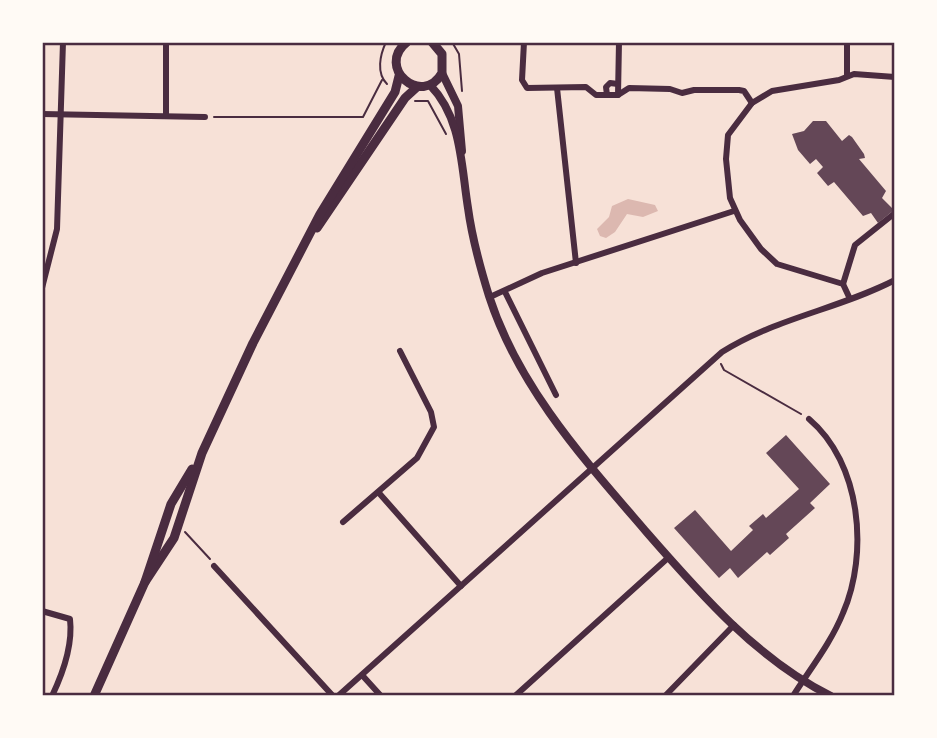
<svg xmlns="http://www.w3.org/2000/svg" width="937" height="738" font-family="Overpass,sans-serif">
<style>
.water{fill:#dcb8b0}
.building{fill:#644757}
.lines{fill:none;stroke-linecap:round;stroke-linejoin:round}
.path{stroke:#4a2c40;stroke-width:2}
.minor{stroke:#4a2c40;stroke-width:6}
.tertiary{stroke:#4a2c40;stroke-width:8}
.secondary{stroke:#4a2c40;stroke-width:9}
.neatline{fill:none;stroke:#4a2c40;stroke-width:2.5}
</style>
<rect width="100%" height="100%" fill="#f7e1d7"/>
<path class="water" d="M628,199l27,6 3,6 -15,6 -16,-3 -12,18 -9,6 -6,-2 -3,-7 12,-12 3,-11z"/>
<g class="building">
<path d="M813,121h13l16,20 7,-6 3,2 12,17 1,4 -6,1 27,32 -4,7 12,12 -16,13 -7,-10 -8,3 -29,-34 -6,4 -11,-13 6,-6 -7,-8 -6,5 -12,-14 -6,-16 12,-3z"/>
<path d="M786,435l44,49 -20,19 5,5 -29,26 3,4 -19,17 -3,-3 -29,26 -8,-10 -11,10 -45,-50 21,-18 36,41 22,-21 -4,-4 14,-12 3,4 33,-29 -33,-36z"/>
</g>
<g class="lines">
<g class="path">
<path d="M386,42c-6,13 -10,31 1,42"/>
<path d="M452,42l7,12 3,37"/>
<path d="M415,101h13l18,33"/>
<path d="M214,117h149l19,-37"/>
<path d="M721,364l3,6 77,44"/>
<path d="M185,532l25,27"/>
</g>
<g class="minor">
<path d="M524,42l-2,38 5,8 59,-1 10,8h22l11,-7 41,1 12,4 12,-3h45l5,1 8,12"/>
<path d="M847,42v34"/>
<path d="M557,88l19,175"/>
<path d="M607,95l-1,-8 4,-4 8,1"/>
<path d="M618,95l1,-53"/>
<path d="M42,114l163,3"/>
<path d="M166,114v-72"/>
<path d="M843,284l12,-39 40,-32"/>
<path d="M42,288l15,-59 6,-187"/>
<path d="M505,292l51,103"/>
<path d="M490,297l52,-24 192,-62"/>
<path d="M850,299l-7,-15 -66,-20 -16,-15 -21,-29 -10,-22 -4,-39 2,-24 24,-32 20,-12 67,-11 15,-6 41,3"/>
<path d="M379,493l82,93"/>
<path d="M343,522l74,-64 17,-31 -3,-15 -31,-61"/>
<path d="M214,566l119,130"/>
<path d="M42,611l28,8c3,26 -7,54 -18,77"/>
<path d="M362,675l19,21"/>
<path d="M338,696l384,-344c54,-34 117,-43 173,-72"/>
<path d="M515,696l154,-139"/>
<path d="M665,696l69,-71"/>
<path d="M793,696c17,-27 38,-53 50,-83 26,-60 18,-150 -34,-194"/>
</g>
<g class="tertiary">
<path d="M442,73l16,33 4,45"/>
<path d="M430,85c32,33 31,80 38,123 4,30 12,59 21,88 29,90 93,161 154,232 54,62 113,131 188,168"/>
</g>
<g class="secondary">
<path d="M407,42c-32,25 15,66 35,31v-19l-10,-12"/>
<path d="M317,228l88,-130 12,-11"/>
<path d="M145,582l29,-44 28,-85 51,-110 67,-129 75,-122 4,-16"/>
<path d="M94,696l51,-114 26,-78 21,-35"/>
</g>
</g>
<rect width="937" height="738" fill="none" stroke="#fffaf5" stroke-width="88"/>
<rect x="44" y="44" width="849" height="650" class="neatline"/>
</svg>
